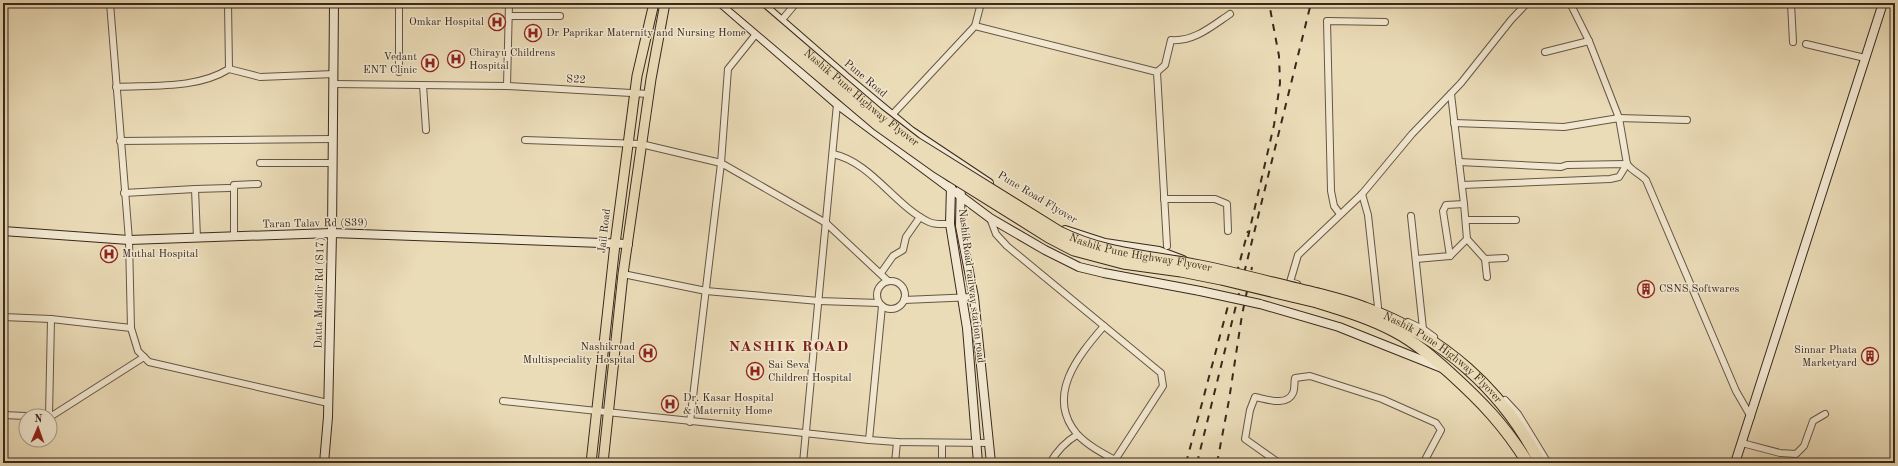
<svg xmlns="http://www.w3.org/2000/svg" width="1898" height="466" font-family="'Old Standard TT',serif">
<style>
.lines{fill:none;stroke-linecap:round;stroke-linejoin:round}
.street-casing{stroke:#665643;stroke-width:8}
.secondary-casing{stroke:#39291c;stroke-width:10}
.primary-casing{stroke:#39291c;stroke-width:11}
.highway-casing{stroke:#39291c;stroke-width:13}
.street{stroke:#f2e8d1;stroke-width:6}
.secondary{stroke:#f2e8d1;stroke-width:8}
.primary{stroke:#ebdcb8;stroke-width:9}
.highway{stroke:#ebdcb8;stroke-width:11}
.rail{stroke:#39291c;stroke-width:2;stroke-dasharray:7 7;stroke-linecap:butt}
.secondary-bridge-casing{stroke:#39291c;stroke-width:10;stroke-linecap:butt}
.highway-bridge-casing{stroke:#39291c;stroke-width:13;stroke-linecap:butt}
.secondary-bridge{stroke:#f2e8d1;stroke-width:8}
.highway-bridge{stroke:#ebdcb8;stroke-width:11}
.labels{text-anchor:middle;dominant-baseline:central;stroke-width:3;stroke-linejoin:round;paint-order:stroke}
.poi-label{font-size:11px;fill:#39291c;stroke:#f2e8d1;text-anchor:start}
.street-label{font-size:11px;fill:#39291c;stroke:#f2e8d1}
.district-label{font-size:15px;font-weight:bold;letter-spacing:1px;fill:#7a1f14;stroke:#f2e8d1}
</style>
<rect width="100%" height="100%" fill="#ebdcb8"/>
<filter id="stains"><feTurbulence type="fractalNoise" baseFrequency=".005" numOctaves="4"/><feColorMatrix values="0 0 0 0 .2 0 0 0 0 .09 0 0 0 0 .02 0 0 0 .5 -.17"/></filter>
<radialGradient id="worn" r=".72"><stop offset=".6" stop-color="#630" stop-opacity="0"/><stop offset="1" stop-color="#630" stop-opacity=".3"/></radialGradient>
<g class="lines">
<g class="street-casing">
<g id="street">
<path d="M110,3l19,237 2,88 7,23 11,11 179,41"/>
<path d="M228,3l1,66"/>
<path d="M399,3v69"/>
<path d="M1570,3l19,38 30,77 8,46c5,7 13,10 19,16l90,211 15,26"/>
<path d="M1791,3l2,39"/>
<path d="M509,16h51"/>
<path d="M781,21l15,-18"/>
<path d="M975,26l6,-23"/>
<path d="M1806,44l59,14"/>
<path d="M1545,52l44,-11"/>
<path d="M1157,72l8,-7 6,-25c23,2 41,-14 59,-26"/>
<path d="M334,84l173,2 142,8"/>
<path d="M423,85l3,45"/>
<path d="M507,86l2,-83"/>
<path d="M116,87c37,-2 81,2 113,-18l31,8 74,-3"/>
<path d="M892,115l83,-89 182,46 10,174"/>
<path d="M1454,123l110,4 55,-9 68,2"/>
<path d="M525,140l116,4 80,19 7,-94 28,-35"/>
<path d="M120,141l213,-2"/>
<path d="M833,154c38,8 62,52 96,68 6,3 14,2 21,2"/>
<path d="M1459,162l102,5 6,-2 60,-1 -8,13 -9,2 -148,6"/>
<path d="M260,163h73"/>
<path d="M195,189l34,-1"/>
<path d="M124,193l71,-4 2,49"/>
<path d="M1362,194l6,21 10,92"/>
<path d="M1164,199h51l12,5 1,27"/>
<path d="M1464,204l3,35 18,20 20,-1"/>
<path d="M1340,214l-6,-8 -3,-15 -4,-170 58,1"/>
<path d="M1411,216l12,113"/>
<path d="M990,218l6,16 11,12 154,127 2,13 -50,77"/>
<path d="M1466,220h50"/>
<path d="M234,236v-51l24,-1"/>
<path d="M1450,256l17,-17"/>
<path d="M1416,259l34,-3 -7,-45 3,-6 18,-1 -13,-110"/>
<path d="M1485,259l2,18"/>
<path d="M881,273l12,-17 10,-6 3,-13 14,-20"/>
<path d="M623,274l83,17 113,10 60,2"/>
<circle cx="891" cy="295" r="14"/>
<path d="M1297,284l-7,-2 8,-27 64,-61 50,-60 49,-51 50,-63 16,-17"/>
<path d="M904,300l70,-3"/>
<path d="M3,317l48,2 80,9"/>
<path d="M1408,322l15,7 11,8"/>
<path d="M1104,326c-26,30 -59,70 -27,108 10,11 25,19 38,26"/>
<path d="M1505,400l13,14 30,49"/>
<path d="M503,401l366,39 28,2 92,1"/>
<path d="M3,415l23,1"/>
<path d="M49,416l2,-97"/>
<path d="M50,417l94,-60"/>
<path d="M690,422l31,-259 105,60 62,58"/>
<path d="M869,440l13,-134"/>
<path d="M1742,443l38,10 16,1 8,-8 9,-25 12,-7"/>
<path d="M803,463l34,-359"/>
<path d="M895,463l2,-21"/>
<path d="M942,463v-20"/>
<path d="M1050,463c7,-12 15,-21 27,-28"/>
<path d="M1279,463l-34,-24 5,-29 5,-13c11,2 32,10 38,-4 2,-4 1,-11 2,-15l15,-2 72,23 54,24 5,7 -15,28"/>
</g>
</g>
<g class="secondary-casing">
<g id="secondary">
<path d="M721,3l116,101 153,114 55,32 34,17 25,6 96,18"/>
<path d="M761,3l85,74 65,54 78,52"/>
<path d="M961,177l-1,49 14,71 17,166"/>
<path d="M951,186l-1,38 17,104 11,135"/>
<path d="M1065,230l40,13 54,8 24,9"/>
<path d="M3,231l126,9 203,-7 296,11"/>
<path d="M1260,304l79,23 103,41"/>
<path d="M324,463l4,-46 4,-184 2,-230"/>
<path d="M1735,463l148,-460"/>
</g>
</g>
<g class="primary-casing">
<g id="primary">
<path d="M591,463l24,-219 22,-168 17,-73"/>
<path d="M603,463l20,-189 28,-195 14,-76"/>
</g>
</g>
<g class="highway-casing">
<g id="highway">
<path id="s1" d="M1318,294c15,4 32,8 47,14 77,28 138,82 175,155"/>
<path d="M1317,302c26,8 53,16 77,29 21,11 38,26 56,42 33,30 54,52 78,90"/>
</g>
</g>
<use href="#street" class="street"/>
<use href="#secondary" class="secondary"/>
<use href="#primary" class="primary"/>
<use href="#highway" class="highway"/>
<g class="rail">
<path d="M1248,237l26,-112 6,-42 -1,-27 -10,-53"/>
<path d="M1186,463l62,-232"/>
<path d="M1197,463l114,-460"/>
<path d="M1217,463l12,-63 13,-85 10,-48"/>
</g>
<g class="secondary-bridge-casing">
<path id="secondary-bridge" d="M1200,291l60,13"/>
</g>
<g class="highway-bridge-casing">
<g id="highway-bridge">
<path d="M734,3l144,122 59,42 112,70 25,13 49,13 58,8 40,8 96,23"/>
<path id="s2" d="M749,3l128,110 39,30 143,89c46,23 91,24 141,34 39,8 79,19 118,28"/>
</g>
</g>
<use href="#secondary-bridge" class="secondary-bridge"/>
<use href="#highway-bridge" class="highway-bridge"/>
</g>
<defs>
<g id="hospital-ring" transform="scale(0.9)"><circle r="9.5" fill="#f2e8d1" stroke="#8f2418" stroke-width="1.5"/><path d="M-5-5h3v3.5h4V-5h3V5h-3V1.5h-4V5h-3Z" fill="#8f2418"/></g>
<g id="building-ring" transform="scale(0.9)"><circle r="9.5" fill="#f2e8d1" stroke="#8f2418" stroke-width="1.5"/><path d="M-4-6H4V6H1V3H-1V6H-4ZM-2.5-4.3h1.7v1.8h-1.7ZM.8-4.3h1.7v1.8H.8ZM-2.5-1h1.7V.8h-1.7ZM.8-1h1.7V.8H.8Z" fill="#8f2418"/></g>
</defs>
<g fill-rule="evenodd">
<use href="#hospital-ring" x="497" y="22"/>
<use href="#hospital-ring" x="533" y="33"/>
<use href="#hospital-ring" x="456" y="59"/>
<use href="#hospital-ring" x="430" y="63"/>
<use href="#hospital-ring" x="109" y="254"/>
<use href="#building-ring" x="1646" y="289"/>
<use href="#hospital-ring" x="648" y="353"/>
<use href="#building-ring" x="1870" y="356"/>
<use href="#hospital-ring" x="755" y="371"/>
<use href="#hospital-ring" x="670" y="404"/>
</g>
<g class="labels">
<g class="poi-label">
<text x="484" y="22" text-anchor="end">Omkar Hospital</text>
<text x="546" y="33">Dr Paprikar Maternity and Nursing Home</text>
<text x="469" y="53">Chirayu Childrens<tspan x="469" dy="13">Hospital</tspan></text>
<text x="417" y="57" text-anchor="end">Vedant<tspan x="417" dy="13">ENT Clinic</tspan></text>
<text x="122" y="254">Muthal Hospital</text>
<text x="1659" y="289">CSNS Softwares</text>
<text x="635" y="347" text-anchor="end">Nashikroad<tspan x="635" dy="13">Multispeciality Hospital</tspan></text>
<text x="1857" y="350" text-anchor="end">Sinnar Phata<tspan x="1857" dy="13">Marketyard</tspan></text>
<text x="768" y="365">Sai Seva<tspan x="768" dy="13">Children Hospital</tspan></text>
<text x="683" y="398">Dr. Kasar Hospital<tspan x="683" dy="13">&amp; Maternity Home</tspan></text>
</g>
<g class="street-label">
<text transform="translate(865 79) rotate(40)">Pune Road</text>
<text transform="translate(576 80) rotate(3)">S22</text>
<text stroke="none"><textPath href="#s2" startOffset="147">Nashik Pune Highway Flyover</textPath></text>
<text transform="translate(1037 198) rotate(31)">Pune Road Flyover</text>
<text transform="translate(315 224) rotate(-1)">Taran Talav Rd (S39)</text>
<text transform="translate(605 231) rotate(-83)">Jail Road</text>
<text stroke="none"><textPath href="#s2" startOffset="471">Nashik Pune Highway Flyover</textPath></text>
<text transform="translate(971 286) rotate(83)">NashikRoad railway station road</text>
<text transform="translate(320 293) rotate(-89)">Datta Mandir Rd (S17)</text>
<text stroke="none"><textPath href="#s1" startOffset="142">Nashik Pune Highway Flyover</textPath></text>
</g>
<g class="district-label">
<text x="789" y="347">NASHIK ROAD</text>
</g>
</g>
<rect width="1898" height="466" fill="none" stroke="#ebdcb8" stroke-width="16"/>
<rect x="4" y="4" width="1890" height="458" fill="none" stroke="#39291c" stroke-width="2"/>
<rect x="8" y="8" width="1882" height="450" fill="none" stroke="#39291c"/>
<g transform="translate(38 428) rotate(2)"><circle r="19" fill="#f2e8d1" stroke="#a89c89"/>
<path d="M0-3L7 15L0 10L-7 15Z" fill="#8f2418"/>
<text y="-6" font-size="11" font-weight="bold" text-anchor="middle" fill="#39291c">N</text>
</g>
<rect width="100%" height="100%" filter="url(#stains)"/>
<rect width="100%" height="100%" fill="url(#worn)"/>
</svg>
